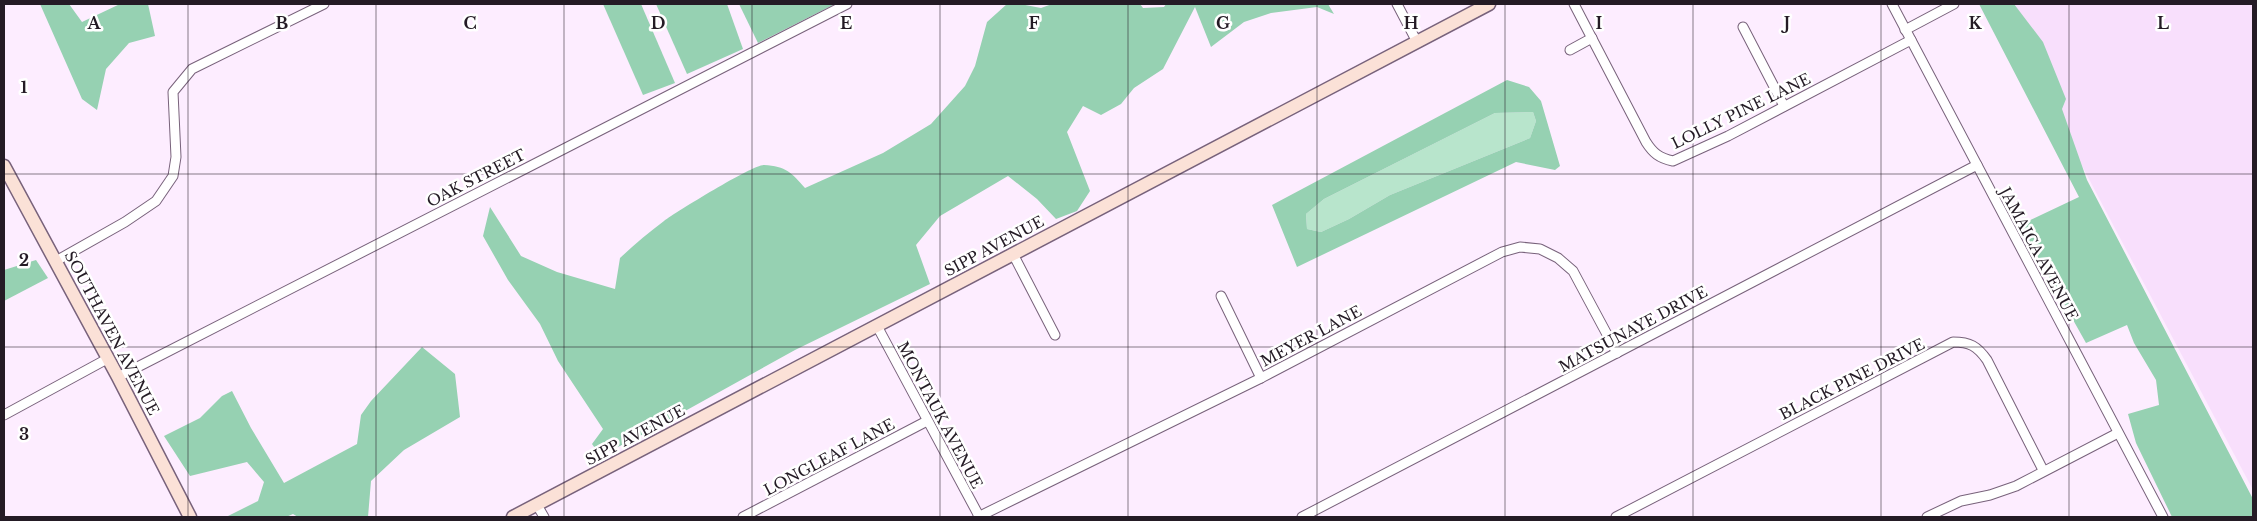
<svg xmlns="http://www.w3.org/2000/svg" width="2257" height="521" font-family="'Libre Baskerville',serif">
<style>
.built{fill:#f8dffc}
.green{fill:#b8e5cc}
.forest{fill:#96d1b2;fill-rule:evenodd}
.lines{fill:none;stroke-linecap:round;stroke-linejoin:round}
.street-casing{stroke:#78627b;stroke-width:11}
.secondary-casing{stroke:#78627b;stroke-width:15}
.street{stroke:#fff;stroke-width:9}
.secondary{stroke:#fbe1d7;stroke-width:12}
.grid{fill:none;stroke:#241b25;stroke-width:1;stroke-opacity:0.55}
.labels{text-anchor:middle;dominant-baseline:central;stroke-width:5;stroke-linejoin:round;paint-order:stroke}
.street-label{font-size:15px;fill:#241b25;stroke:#fff}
.grid-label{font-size:16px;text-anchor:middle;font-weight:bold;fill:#241b25;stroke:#fff;stroke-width:5;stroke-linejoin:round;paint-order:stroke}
</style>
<rect width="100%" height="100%" fill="#fdedff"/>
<path class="built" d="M1997,4h256v486l-153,-290z"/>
<path class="green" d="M1533,112l3,9 -6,17 -140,57 -41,24 -28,13 -14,-3 -1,-15 18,-15 171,-86z"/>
<g class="forest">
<path d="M40,4h29l13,18 38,-18h28l7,32 -26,7 -23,26 -9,41 -15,-11z"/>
<path d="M603,4h38l34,79 -32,12z"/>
<path d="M656,4h71l16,45 -56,25z"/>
<path d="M739,4h96l-77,39z"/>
<path d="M1007,4h13l21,4 11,-4h88l3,4 21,-1 2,-3h162l6,10 -17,-7 -46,6 -27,9 -33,25 -16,-40 -32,62 -29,19 -13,16 -20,11 -18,-9 -16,26 23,59 -13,20 -21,8 -19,-20 -29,-23 -68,40 -24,29 14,39 -135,66 -164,91 -31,14 -8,-11 11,-15 -45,-68 -18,-37 -32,-44 -25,-44 7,-29 31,49 36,16 58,17 5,-31c14,-13 29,-26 44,-37 12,-9 90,-57 100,-56 22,1 28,8 41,23l78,-35 48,-29 34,-38 10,-20 12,-44z"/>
<path d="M1979,4h35l29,38 23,57 -4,10 25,71 166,319v18h-81l-36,-74 -8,-29 31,-9 -3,-25 -22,-37 -7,-18 -41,18 -66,-118 59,-28z"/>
<path d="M1507,80l22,7 12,14 19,65 -5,4 -39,-8 -219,105 -25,-62zM1533,112l3,9 -6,17 -140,57 -41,24 -28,13 -14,-3 -1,-15 18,-15 171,-86z"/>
<path d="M36,260l12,18 -44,23v-31z"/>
<path d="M422,347l33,27 5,43 -56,33 -33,31 -3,36h-70l-5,-3 -7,3h-60l32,-16 6,-19 -17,-20 -57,14 -26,-40 36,-18 22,-22 10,-5 19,37 33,55 73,-39 4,-29 10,-14z"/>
</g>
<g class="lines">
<g class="street-casing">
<g id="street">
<path d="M1397,4l20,38"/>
<path d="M1574,4l72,138c7,11 13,16 27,19l55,-25 183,-96"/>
<path d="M1892,4l271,513"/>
<path d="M1743,27l41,79"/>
<path d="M1905,30l49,-26"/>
<path d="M1570,50l22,-12"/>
<path d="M1013,254l42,81"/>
<path d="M56,261l69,-39 31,-21 17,-25 3,-19 -3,-65 19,-23 132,-65"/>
<path d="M1221,296l40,82"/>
<path d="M877,326l102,190"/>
<path d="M118,377l729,-373"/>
<path d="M4,415l103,-56"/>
<path d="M537,505l7,12"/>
<path d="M743,517l184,-96"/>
<path d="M978,517l283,-139 241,-126 18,-5 20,2 18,9 15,13 44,82"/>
<path d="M1302,517l675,-352"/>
<path d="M1616,517l337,-175c17,0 24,4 34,18l56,110"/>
<path d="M1927,517l34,-16 29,-6 26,-9 102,-53"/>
</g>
</g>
<g class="secondary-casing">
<g id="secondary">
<path d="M4,166l114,211 72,140"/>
<path d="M513,517l976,-513"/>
</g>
</g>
<use href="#street" class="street"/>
<use href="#secondary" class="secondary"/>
</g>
<path class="grid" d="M188,4v513M376,4v513M564,4v513M752,4v513M940,4v513M1128,4v513M1317,4v513M1505,4v513M1693,4v513M1881,4v513M2069,4v513M4,174h2249M4,347h2249"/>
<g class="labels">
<g class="street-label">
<text transform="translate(1741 111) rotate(-26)">LOLLY PINE LANE</text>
<text transform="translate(476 178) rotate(-27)">OAK STREET</text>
<text transform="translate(994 246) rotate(-28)">SIPP AVENUE</text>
<text transform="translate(2039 254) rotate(62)">JAMAICA AVENUE</text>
<text transform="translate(1633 329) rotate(-28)">MATSUNAYE DRIVE</text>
<text transform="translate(112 333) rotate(62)">SOUTHAVEN AVENUE</text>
<text transform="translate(1311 336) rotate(-28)">MEYER LANE</text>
<text transform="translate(1852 379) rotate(-27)">BLACK PINE DRIVE</text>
<text transform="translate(940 415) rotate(62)">MONTAUK AVENUE</text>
<text transform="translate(635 435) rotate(-28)">SIPP AVENUE</text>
<text transform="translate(829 457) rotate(-28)">LONGLEAF LANE</text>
</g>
</g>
<g class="grid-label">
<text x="94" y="29">A</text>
<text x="282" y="29">B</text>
<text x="470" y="29">C</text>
<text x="658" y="29">D</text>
<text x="846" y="29">E</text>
<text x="1034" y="29">F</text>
<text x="1223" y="29">G</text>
<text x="1411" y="29">H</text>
<text x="1599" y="29">I</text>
<text x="1787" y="29">J</text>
<text x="1975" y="29">K</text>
<text x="2163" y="29">L</text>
<text x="24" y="93">1</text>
<text x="24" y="266">2</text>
<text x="24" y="440">3</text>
</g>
<rect width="2257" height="521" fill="none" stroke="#241b25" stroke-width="10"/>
</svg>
